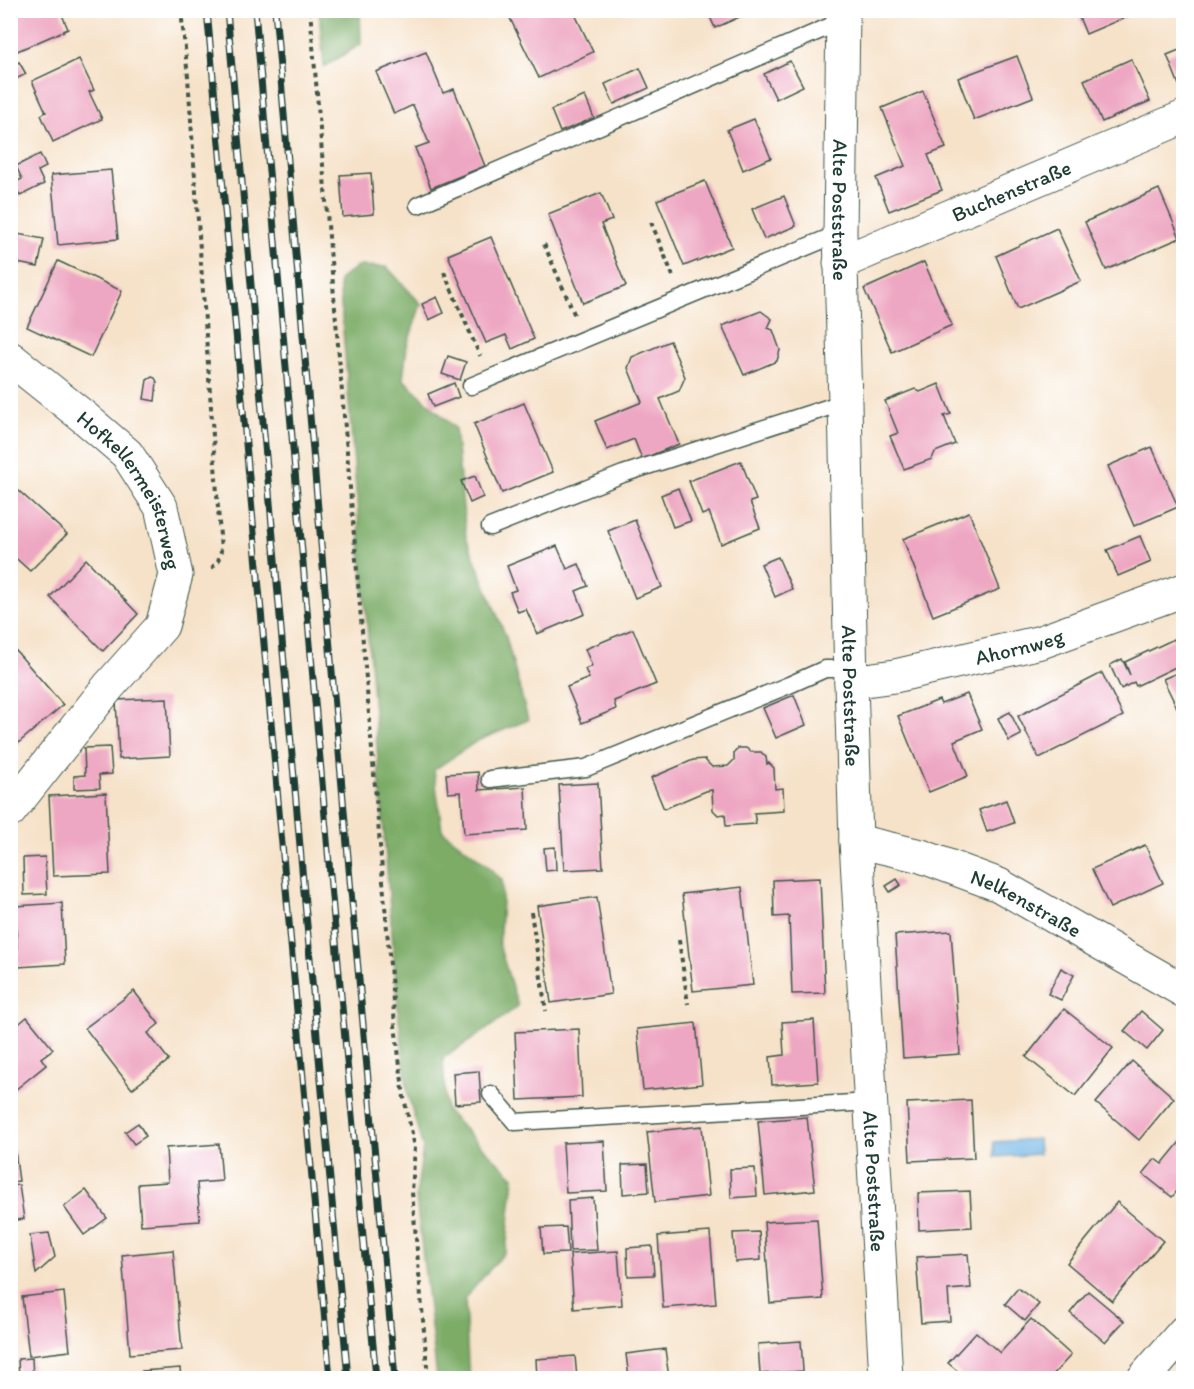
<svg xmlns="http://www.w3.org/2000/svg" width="1194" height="1389" font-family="Itim,sans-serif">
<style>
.forest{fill:#7bac66;stroke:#4d744d;stroke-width:1.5}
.water{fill:#6fb5e6;stroke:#47798d;stroke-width:1.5}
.building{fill:#eea7c2}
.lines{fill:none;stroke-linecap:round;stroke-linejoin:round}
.service-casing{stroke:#3f564a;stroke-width:19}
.minor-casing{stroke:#3f564a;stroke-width:35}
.path{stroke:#3f564a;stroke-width:4;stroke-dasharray:4.5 4.5;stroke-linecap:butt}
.service{stroke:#fff;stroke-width:16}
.minor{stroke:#fff;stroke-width:33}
.rail-casing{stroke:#1f3d34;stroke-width:7}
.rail{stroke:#fff;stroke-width:4.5;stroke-dasharray:14;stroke-linecap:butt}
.labels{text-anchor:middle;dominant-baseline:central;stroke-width:5;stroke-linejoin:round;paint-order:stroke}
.street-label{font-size:21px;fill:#1f3d34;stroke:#fff}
</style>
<rect width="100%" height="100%" fill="#fff"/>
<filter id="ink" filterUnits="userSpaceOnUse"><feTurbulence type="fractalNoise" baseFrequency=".0167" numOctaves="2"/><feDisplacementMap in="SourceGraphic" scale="12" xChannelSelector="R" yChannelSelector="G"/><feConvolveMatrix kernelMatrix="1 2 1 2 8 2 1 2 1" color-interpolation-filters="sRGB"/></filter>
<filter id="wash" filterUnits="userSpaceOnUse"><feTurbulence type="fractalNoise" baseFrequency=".008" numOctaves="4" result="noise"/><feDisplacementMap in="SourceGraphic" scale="24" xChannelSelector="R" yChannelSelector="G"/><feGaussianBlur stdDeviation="1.35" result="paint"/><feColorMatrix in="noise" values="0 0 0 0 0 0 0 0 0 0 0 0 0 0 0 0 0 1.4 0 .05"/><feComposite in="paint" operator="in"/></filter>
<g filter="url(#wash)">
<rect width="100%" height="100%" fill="#f6e2c9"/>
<g class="forest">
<path d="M319,11h41l1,33 -37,23z"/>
<path d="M357,266l30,1 34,37 -14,42 -4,33 52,49 11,109 40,100 22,83 -51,21 -43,29 8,60 45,35 15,15v22l-3,43 19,61 -36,27 -39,25 3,52 33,34 35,33 -8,74 -41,47 3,67 3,13h-34l-21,-181 7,-49 -15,-53 -9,-76 -60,-739z"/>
</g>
<path class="water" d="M1038,1139l1,15 -44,3 -1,-15z"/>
<g id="blocks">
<g class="building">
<path d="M10,10h50l8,19 -53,23 -5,-9z"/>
<path d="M506,10h67l20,42 -54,26z"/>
<path d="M707,10h48l-40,18z"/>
<path d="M1076,10h64v1l-54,23z"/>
<path d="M1184,48v35l-5,2 -12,-30z"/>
<path d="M426,52l17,41 11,-4 31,77 -54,22 -16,-40 14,-5 -16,-38 -19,9 -18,-42z"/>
<path d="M1017,56l16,41 -59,23 -16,-42z"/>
<path d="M79,59l15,31 -5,2 13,27 -49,23 -12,-27 5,-3 -14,-31z"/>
<path d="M1131,59l19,42 -48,21 -18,-42z"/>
<path d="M790,61l13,25 -27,13 -12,-25z"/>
<path d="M19,62l7,12 -16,8v-16z"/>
<path d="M640,68l9,20 -35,16 -9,-20z"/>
<path d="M923,91l23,57 -18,7 14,35 -53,21 -13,-33 29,-12 -23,-58z"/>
<path d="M585,96l9,22 -34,14 -9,-22z"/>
<path d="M754,119l17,39 -28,12 -16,-40z"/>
<path d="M40,154l6,13 -8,4 6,13 -24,12 -6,-13 8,-4 -6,-13z"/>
<path d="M111,170l7,69 -60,6 -7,-70z"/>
<path d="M371,173l3,41 -31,3 -3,-42z"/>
<path d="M705,181l27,66 -48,19 -27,-66z"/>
<path d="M1159,189l21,49 -74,32 -21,-48z"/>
<path d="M601,193l11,27 -11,4 25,62 -43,17 -35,-89z"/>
<path d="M784,196l12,30 -32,13 -12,-30z"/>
<path d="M1057,228l24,53 -63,28 -22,-53z"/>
<path d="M17,234l27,5 -6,28 -26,-5z"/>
<path d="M491,237l43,102 -22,10 -6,-14 -20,8 -38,-88z"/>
<path d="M58,261l64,30 -31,66 -64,-30z"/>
<path d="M924,262l28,63 -60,27 -28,-63z"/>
<path d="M437,297l7,16 -15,7 -7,-16z"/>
<path d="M761,311l11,8 -4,9 5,2 7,20 -3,11 -33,14 -22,-49z"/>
<path d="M670,341l15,36 -6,14 -19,8 19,45 -37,15 -8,-20 -27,11 -12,-29 47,-19 -14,-34 4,-11z"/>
<path d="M448,356l18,6 -6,18 -18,-6z"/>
<path d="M152,377l3,1 2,4 -2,19 -11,-2 3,-19z"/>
<path d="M454,383l5,14 -26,10 -5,-13z"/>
<path d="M939,384l12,30 -7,2 11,28 -20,8 -3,7 -28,10 -14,-33 8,-3 -13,-32 30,-12 5,3z"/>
<path d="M524,403l29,69 -51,21 -28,-69z"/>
<path d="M1152,447l26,60 -44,19 -26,-60z"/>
<path d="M741,461l15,39 -6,2 10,26 -39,16 -12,-32 -7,3 -13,-34z"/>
<path d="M475,476l8,21 -13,6 -9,-22z"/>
<path d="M10,483l57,51 -37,37 -20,-18z"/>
<path d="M678,488l13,33 -18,6 -12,-32z"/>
<path d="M969,512l31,77 -67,27 -30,-77z"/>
<path d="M635,520l27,67 -27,11 -27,-67z"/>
<path d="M1140,536l11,26 -33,14 -11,-26z"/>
<path d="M557,546l10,23 12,-5 9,22 -12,5 9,23 -48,20 -11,-25 -8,3 -8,-20 6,-2 -9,-24z"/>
<path d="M778,557l14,32 -17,8 -14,-33z"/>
<path d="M86,559l52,55 -35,37 -53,-54z"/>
<path d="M633,629l23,55 -42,17 2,8 -34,14 -15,-36 22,-9 -4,-9 7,-3 -7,-17z"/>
<path d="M1174,639l10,20v4l-48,23 -2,-4 -13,7 -11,-24 12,-6 8,16 -5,-13z"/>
<path d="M10,644l53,61 -47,40 -6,-6z"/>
<path d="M1184,670v52l-21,-43z"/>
<path d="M1102,673l21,43 -84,42 -21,-42z"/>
<path d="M967,694l15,35 -28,12 14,35 -39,16 -31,-76 41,-16 2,4z"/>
<path d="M794,695l12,30 -30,13 -13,-30z"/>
<path d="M167,698l3,58 -51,3 -3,-59z"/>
<path d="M1010,712l11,23 -12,6 -11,-23z"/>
<path d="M110,747l2,27 -13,1 1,13 -26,1v-13l11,-1 -1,-27z"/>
<path d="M738,748h8l5,4h10l5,5 1,7 2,-1 5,5 1,21 8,-1 1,23 -30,2 2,11 -30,2 -1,-12 -7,1 -5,-5 -1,-20 -6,1 -42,18 -13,-31 42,-18 12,-1 1,2 6,6 16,-1 6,-6v-7z"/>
<path d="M478,772l1,18 46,-3 2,43 -63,4 -3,-42 -13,1 -2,-19z"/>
<path d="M598,783l5,85 -39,2 -5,-85z"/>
<path d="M106,793l4,81 -57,2 -4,-80z"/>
<path d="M1006,800l8,23 -27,9 -8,-22z"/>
<path d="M1145,845l18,38 -53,25 -18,-39z"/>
<path d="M555,847l1,23 -10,1 -2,-23z"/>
<path d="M45,857l2,37 -23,1 -1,-37z"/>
<path d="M820,878l5,115 -33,1 -3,-78 -15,1 -1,-37z"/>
<path d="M897,879l4,6 -11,7 -4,-6z"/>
<path d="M742,887l11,98 -60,6 -11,-97z"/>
<path d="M597,897l14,97 -60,9 -14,-97z"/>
<path d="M62,903l3,61 -47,3 -3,-61z"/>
<path d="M951,931l9,123 -57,4 -8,-123z"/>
<path d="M1061,968l13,7 -13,25 -13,-6z"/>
<path d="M134,991l25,33 -11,9 21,27 -37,29 -47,-61z"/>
<path d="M1064,1009l49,39 -38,48 -49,-39z"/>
<path d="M1141,1011l22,19 -16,20 -23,-19z"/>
<path d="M27,1017l26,32 -12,9 5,7 -31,25 -5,-6v-53z"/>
<path d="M814,1020l4,62 -46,3 -2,-28 14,-2 -2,-33z"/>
<path d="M696,1023l6,61 -59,6 -6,-61z"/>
<path d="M579,1029l3,68 -64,3 -3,-68z"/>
<path d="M1132,1061l42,37 -35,42 -43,-37z"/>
<path d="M479,1071l2,31 -26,2 -2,-31z"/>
<path d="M971,1100l3,58 -64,3 -3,-58z"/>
<path d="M807,1117l8,73 -50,5 -7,-74z"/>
<path d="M138,1123l8,13 -12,8 -9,-12z"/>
<path d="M702,1126l7,70 -54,6 -8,-70z"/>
<path d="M1184,1137v58l-6,-5 -6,7 -29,-23 12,-15 7,5z"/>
<path d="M604,1141l3,50 -41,2 -3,-50z"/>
<path d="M219,1144l3,37 -25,2 3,38 -59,4 -3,-41 30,-2 -2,-34z"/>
<path d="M15,1151l4,30 -9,1v-30z"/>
<path d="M647,1164l2,28 -26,2 -1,-29z"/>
<path d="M755,1168l2,28 -26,2 -1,-29z"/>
<path d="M19,1185l5,34 -14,2v-35z"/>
<path d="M86,1190l21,28 -23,17 -20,-28z"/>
<path d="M970,1191l2,36 -53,3 -1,-37z"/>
<path d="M593,1198l4,52 -27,1 -2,-51z"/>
<path d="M1117,1202l46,39 -51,60 -45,-38z"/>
<path d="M817,1219l6,80 -53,4 -6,-81z"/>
<path d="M566,1227l2,26 -25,1 -2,-26z"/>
<path d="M710,1232l6,72 -53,4 -5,-72z"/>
<path d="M759,1232l2,28 -26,2 -2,-29z"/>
<path d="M49,1233l6,24 -19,17 -6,-39z"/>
<path d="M652,1246l2,29 -26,1 -1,-28z"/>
<path d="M173,1250l9,100 -52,4 -8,-99z"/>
<path d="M618,1251l4,54 -48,4 -4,-55z"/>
<path d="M968,1254l3,34 -23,2 2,31 -29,2 -5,-66z"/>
<path d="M1018,1288l21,16 -14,17 -20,-17z"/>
<path d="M1088,1291l36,30 -19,21 -35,-29z"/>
<path d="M64,1292l6,59 -41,5 -7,-59z"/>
<path d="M1031,1319l40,36 -21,23h-84l-18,-15 28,-31 24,21z"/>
<path d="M801,1341l2,30 -43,3 -2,-30z"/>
<path d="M665,1349l4,29h-40l-3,-24z"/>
<path d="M575,1356l2,22h-40l-1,-19z"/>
<path d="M32,1358l1,20h-14l-1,-19z"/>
<path d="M180,1368l1,10h-39v-7z"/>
</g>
</g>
</g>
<g filter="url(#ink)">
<use href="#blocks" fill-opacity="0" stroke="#3f564a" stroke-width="1.5"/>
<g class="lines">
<g class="service-casing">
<g id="service">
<path d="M418,205l424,-184"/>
<path d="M471,386l369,-153"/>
<path d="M490,527l133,-53 222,-72"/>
<path d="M490,779l96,-11 203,-83 36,-16h26"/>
<path d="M491,1094l24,28 356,-20"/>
</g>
</g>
<g class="minor-casing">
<g id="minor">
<path id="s1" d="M843,10l-3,223 5,169 6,280 5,159 30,537"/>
<path id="s2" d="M840,263l344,-146"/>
<path id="s3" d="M10,358l75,60 42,36 34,53 15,68 -14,51 -53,60 -99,125"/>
<path id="s4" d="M851,682l44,-6 146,-34 143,-52"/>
<path id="s5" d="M856,841l65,15 78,29 185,106"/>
<path d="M1144,1378l40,-46"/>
</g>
</g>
<g class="path">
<path d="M181,10l7,67 33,474 -3,10 -9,10"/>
<path d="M310,10l85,1015 9,73 11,49 -3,45 16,186"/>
<path d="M651,222l22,54"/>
<path d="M544,244l31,72"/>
<path d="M444,272l36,84"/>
<path d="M531,912l15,99"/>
<path d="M679,940l9,64"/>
</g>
<use href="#service" class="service"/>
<use href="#minor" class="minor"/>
<g class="rail-casing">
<g id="rail">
<path d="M207,10l123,1368"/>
<path d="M227,10l77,882 44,486"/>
<path d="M255,10l76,876 45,492"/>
<path d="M275,10l75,870 45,498"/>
</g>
</g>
<use href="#rail" class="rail"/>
</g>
</g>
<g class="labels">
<g class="street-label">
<text stroke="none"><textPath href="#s2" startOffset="186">Buchenstraße</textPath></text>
<text stroke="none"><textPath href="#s1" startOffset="200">Alte Poststraße</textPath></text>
<text stroke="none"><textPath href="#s3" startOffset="184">Hofkellermeisterweg</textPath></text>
<text stroke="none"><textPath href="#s4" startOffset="172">Ahornweg</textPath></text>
<text stroke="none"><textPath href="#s1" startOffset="686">Alte Poststraße</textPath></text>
<text stroke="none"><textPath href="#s5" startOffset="182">Nelkenstraße</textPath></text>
<text stroke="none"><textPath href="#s1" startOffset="1172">Alte Poststraße</textPath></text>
</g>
</g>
<rect width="1194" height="1389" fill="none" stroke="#fff" stroke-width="36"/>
</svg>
